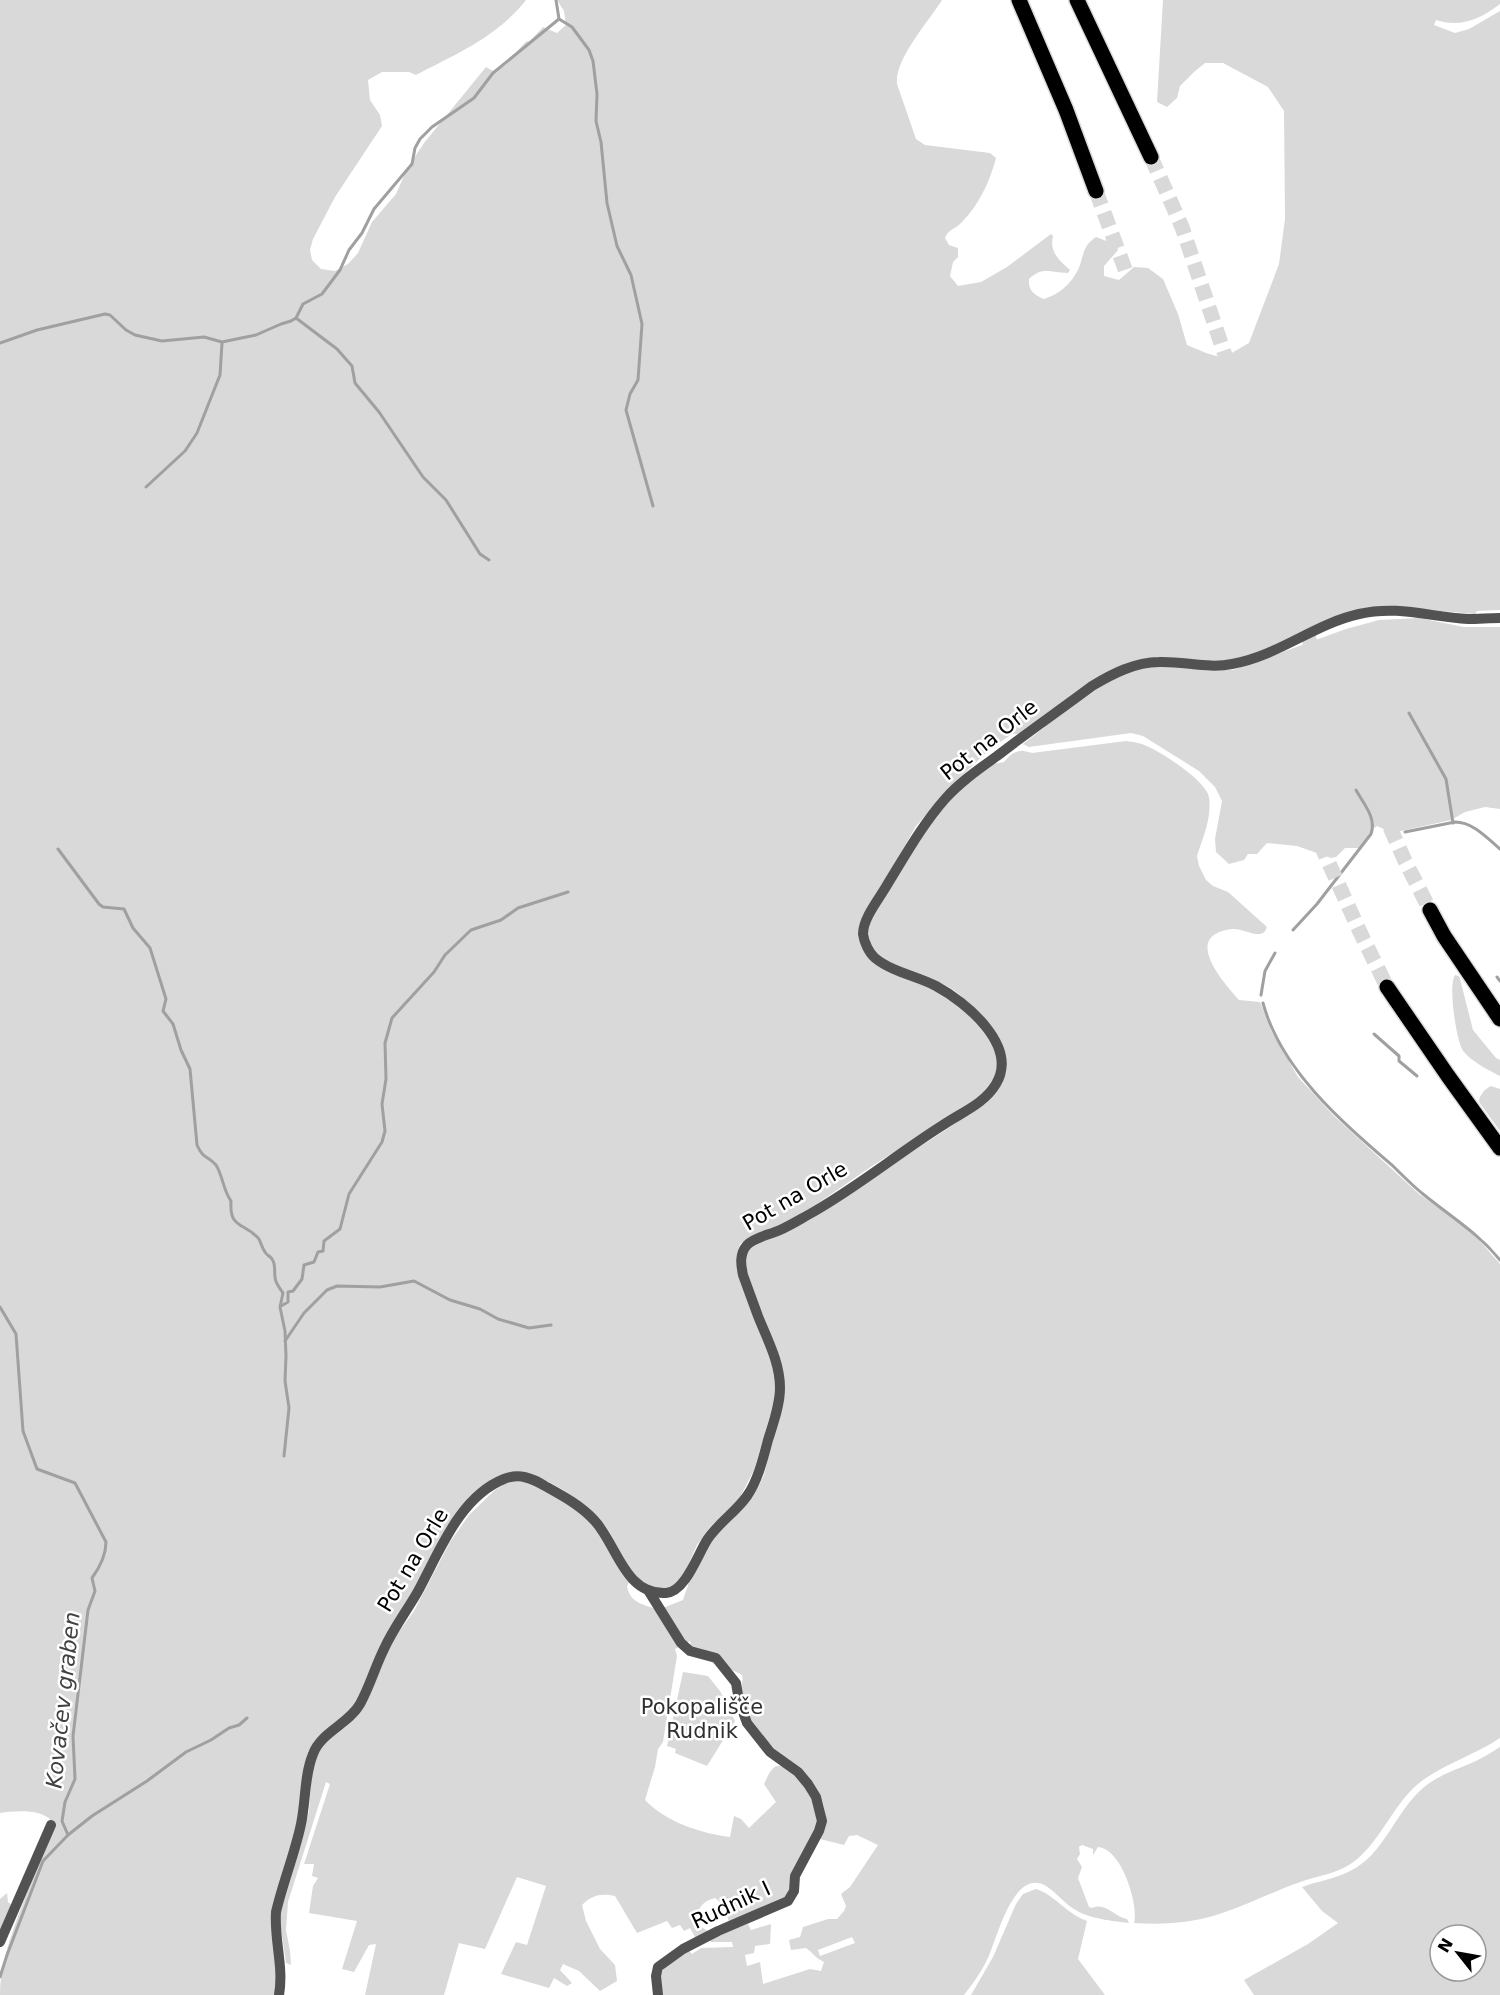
<svg xmlns="http://www.w3.org/2000/svg" width="1500" height="1995" font-family="'DejaVu Sans',sans-serif">
<style>
.green{fill:#d9d9d9;fill-rule:evenodd}
.lines{fill:none;stroke-linecap:round;stroke-linejoin:round}
.stream{stroke:#a0a0a0;stroke-width:3}
.highway-tunnel{stroke:#d9d9d9;stroke-width:15;stroke-dasharray:15 8;stroke-linecap:butt}
.highway-casing{stroke:#dbdbdb;stroke-width:18}
.minor{stroke:#525252;stroke-width:10}
.highway{stroke:#000;stroke-width:15}
.labels{text-anchor:middle;dominant-baseline:central;stroke-width:5;stroke-linejoin:round;paint-order:stroke}
.street-label{font-size:21px;fill:#000;stroke:#fff}
.park-label{font-size:21px;fill:#303030;stroke:#fff}
.water-label{font-size:22px;font-style:italic;fill:#414141;stroke:#fff}
</style>
<rect width="100%" height="100%" fill="#fff"/>
<g class="green">
<path d="M0,0h526c-29,37 -70,54 -110,75l-7,-3h-27l-14,8 2,20 10,15 2,11 -47,71 -22,42 -3,11 2,10 9,9 14,2 13,-7 10,-11 14,-31 24,-28 11,-25 17,-26 62,-76 7,4c18,-5 20,-18 34,-30l2,1 14,-15 14,6 9,-8 -2,-14 -7,-11h385c-13,21 -48,60 -45,84l19,55 9,6 65,8 6,5c-6,23 -17,47 -34,64 -6,7 -14,7 -17,16l4,7 9,3v9l-5,5 -3,14 8,10 23,-4 26,-15 44,-33 2,2c-4,16 6,24 17,34l-2,3c-18,0 -25,-7 -39,6 -1,12 5,15 14,20 17,-4 31,-18 37,-34 4,-13 4,-20 16,-28l21,8 1,5 -14,16v10l15,4 15,-13 14,1 15,11 15,35 9,31 19,8 17,5 26,-15 30,-79 6,-45 -1,-108 -16,-24 -45,-24h-18l-11,9 -14,14 -3,12 -10,9 -10,-5 6,-102h337v4c-20,15 -39,24 -64,16l-2,5 21,8 14,-4 31,-18v599l-23,1 -2,3 -46,-4 -86,10 -76,31 -48,11 -16,-1 -3,9h33l113,-41 33,-9 40,-2 45,9h36v182l-15,-2 -20,5 -14,8 -59,13 -15,-7 -4,3 -13,19h-15l-9,9 -5,1 -34,-12 -30,-3 -10,11h-9l-4,6 -15,4 -13,-12 -1,-13 7,-38 -7,-14 -16,-16 -56,-35 -12,-3 -102,14 -6,-3 22,-17 -23,7h-10l-23,16 -33,31 -40,45 -44,78 -9,45c34,18 152,75 133,125 -4,12 -14,20 -23,28l-101,64 -58,40 -37,21 -28,10 -9,7 -3,10 1,21 36,92 3,25 -23,78 -15,29 -29,28 -13,18 -12,27 -14,18c-12,-2 -25,-2 -34,-11 -15,-14 -19,-36 -31,-52 -18,-24 -70,-62 -102,-53 -12,3 -21,13 -30,20l-117,210 -41,37 -8,11 -3,11 -4,45 -28,105 3,38v44h-276c0,-57 41,-119 50,-176 -13,-10 -35,-8 -50,-6z"/>
<path d="M1126,741c8,1 15,2 23,6 15,7 57,34 60,50 3,21 -6,40 -12,59l2,10 7,14 7,6 15,6 39,35c-2,4 -2,6 -7,7 -8,1 -19,-6 -28,-5 -51,6 -9,53 7,71l21,2 11,28 27,47 36,39 85,78 53,38 28,32v474c-24,16 -53,25 -77,42 -28,20 -40,58 -67,80 -14,12 -34,15 -50,20 -28,9 -54,23 -81,32 -30,11 -60,13 -91,11 5,-19 -13,-75 -36,-76l-5,8v-6l-11,-4 -3,2 1,7 -3,5 5,8 -4,11 11,29 3,1c14,-6 22,9 35,11l2,4c-22,-3 -44,-4 -62,-19 -7,-6 -13,-13 -21,-18 -33,-19 -49,54 -59,74 -6,12 -15,25 -23,35h-304c-3,-28 7,-30 28,-45l4,4 9,-6 32,-1 -1,-5h-22l3,-5 35,-13 3,6 20,-6 -1,20 -15,2 -1,7 -9,2 2,11 13,-4 3,22 47,-15 11,2 3,-9c-10,-5 -11,-9 -18,-14l-15,2 -2,-10 11,-3 3,-10 25,-8h9l7,-8 2,-5 -5,-12 9,-7 28,-42 -21,-10 -8,1 -5,9 -24,-6c24,-60 -46,-74 -69,-115 -4,-8 -10,-21 -10,-31 -1,-6 3,-11 1,-18l-50,-25 -2,-9 -15,8 2,7 -14,86 -5,7 -3,18 -10,33c21,22 55,33 85,37l4,-21 7,3 8,9 27,-26 -12,-18c3,-5 6,-16 13,-18 18,-6 40,35 41,49 2,23 -21,42 -26,63 -3,9 -1,14 -8,21 -10,10 -41,20 -55,23l-5,-17 -9,-7c-13,3 -19,12 -19,25l13,9 -13,7 -6,-11 -6,3 -4,-6 -8,3 -5,-7 -30,12 -22,-37c-14,-3 -23,-1 -33,9l4,16 14,28 15,16 2,16 -17,10 -21,-20 -16,-7 -3,6 12,13 -5,3 -13,-8 -5,10 -48,-14 15,-32 11,3 19,-59 -29,-9 -32,72 -26,-6 -15,52h-79l11,-51 -7,1 -15,27 -12,-3 15,-48 -48,-8 4,-27 5,-8 -6,-2 2,-12h-10l26,-80 -4,-2 -38,120 -2,28 4,21 1,14 -5,-2 -7,-48 30,-103 3,-45 4,-13 6,-10 38,-31 7,-12 23,-57 24,-33 36,-69 19,-27 26,-25 10,-6 9,-3 11,1 13,5 38,21 13,11 17,21 23,42 -2,5c4,17 17,17 31,23l25,-10c6,-17 12,-37 22,-52 19,-29 44,-39 59,-73l20,-82 -1,-16 -2,-13 -34,-93 -1,-16 3,-6c22,-13 47,-20 69,-34 21,-13 40,-29 60,-42 28,-19 119,-69 128,-99 8,-29 -37,-77 -61,-89 -22,-11 -63,-17 -75,-40 -3,-6 -3,-13 -1,-18 4,-13 12,-25 19,-36 11,-20 21,-41 35,-59 12,-15 51,-60 67,-67 4,-2 10,-2 14,-3 9,-11 14,-13 28,-9zM852,1937l3,6 -35,13 -2,-6z"/>
<path d="M1455,975l4,1 1,3 13,51 23,28 4,2v16c-10,-5 -33,-17 -38,-27 -6,-12 -14,-63 -7,-74z"/>
<path d="M1491,1086l9,3v42l-21,-29c0,-7 6,-13 12,-16z"/>
<path d="M683,1672l25,4 12,15 15,30 -28,45 -32,-13 1,-4 -9,-3z"/>
<path d="M1500,1747v248h-246l-10,-15 64,-36 30,-21 -16,-12 -20,-24c16,-6 33,-8 48,-16 34,-16 45,-59 73,-83 15,-13 35,-19 53,-27 8,-4 16,-9 24,-14zM1440,1935h36v36h-36z"/>
<path d="M1036,1889c19,6 31,25 51,32l-9,38 27,36h-134l22,-38 23,-53 7,-10z"/>
<path d="M7,1893l1,9 7,6 -15,37v-46z"/>
</g>
<g class="lines">
<g class="stream">
<path d="M559,19l13,8 17,23 4,11 4,33 -1,27 5,21 6,61 10,43 14,29 11,49 -4,56 -8,14 -4,16 27,96"/>
<path d="M296,318l41,31 15,17 3,17 24,29 44,65 23,23 34,54 9,6"/>
<path d="M0,343l37,-13 68,-16 5,1 16,15 9,5 27,6 42,-4 18,5 34,-7 25,-11 10,-3 5,-3 7,-14 19,-10 18,-24 9,-20 13,-17 12,-24 38,-45 3,-16 5,-9 12,-12 42,-29 19,-25 66,-54 -3,-19"/>
<path d="M146,487l39,-36 12,-18 23,-58 2,-32"/>
<path d="M1409,713l37,66 7,44"/>
<path d="M1405,832l50,-10c18,0 32,16 45,27"/>
<path d="M58,849l41,55 4,3 21,2 9,19 17,20 16,51 -3,12 10,13 8,26 9,19 7,76c6,14 11,11 19,20 7,11 7,25 15,36 -2,29 14,21 28,38 2,4 3,9 6,13 4,6 2,1 7,7 4,6 2,11 3,18 0,5 5,12 8,16l-3,14 5,24 1,25 -1,25 4,27 -5,48"/>
<path d="M1293,930l24,-26 54,-70c6,-16 -8,-31 -15,-44"/>
<path d="M1497,977l3,4"/>
<path d="M1261,995l4,-24 10,-18"/>
<path d="M1263,1003c18,67 79,119 130,163 10,10 20,20 30,28 28,23 54,38 77,66"/>
<path d="M1374,1034l25,22v5l18,15"/>
<path d="M281,1306l7,-4v-10l5,-1 9,-12 2,-14 10,-3 4,-10 5,-1 1,-10 16,-12 9,-35 33,-52 3,-11 -3,-27 4,-25 -1,-36 7,-25 42,-46 11,-17 26,-25 30,-10 17,-12 50,-16"/>
<path d="M0,1307l16,27 7,97 14,38 38,14 31,59c0,14 -6,25 -14,36l3,13 -7,19 -15,126 2,43 -10,23 -3,19 6,14 -25,26 -36,94 -7,22"/>
<path d="M285,1341l19,-28 23,-23 10,-4 43,1 34,-6 36,19 30,9 18,10 31,9 22,-3"/>
<path d="M68,1835l24,-19 55,-35 39,-29 25,-12 18,-12 10,-3 8,-7"/>
</g>
<g class="highway-tunnel">
<path d="M1151,157l31,70 68,203 35,134 31,97 89,200 25,49"/>
<path d="M1096,191l49,132 35,118 73,231 37,105 70,155 27,55"/>
</g>
<g class="highway-casing">
<g id="highway">
<path d="M1019,0l47,110 30,81"/>
<path d="M1077,0l74,157"/>
<path d="M1430,910l14,26 56,83"/>
<path d="M1387,987l61,89 52,72"/>
</g>
</g>
<g class="minor">
<path d="M648,1590l33,53 9,8 26,7 20,25 3,18 8,22 23,29 28,20 10,12 8,13 6,24 -3,10 -24,45 -1,15 -6,10 -70,30 -35,18 -25,18 -2,9 2,19"/>
<path d="M0,1942l51,-117"/>
<path d="M279,1995c5,-28 -5,-55 -3,-83 7,-30 19,-59 25,-88 5,-23 3,-48 12,-70 8,-22 36,-30 47,-50 10,-18 15,-37 24,-55 9,-20 22,-37 33,-56 22,-40 42,-96 87,-114 15,-6 28,-1 41,7 18,10 35,19 49,34 23,24 30,75 72,73 19,-1 31,-37 41,-53 11,-17 28,-27 40,-44 11,-16 16,-37 21,-56 5,-16 12,-35 12,-52 0,-26 -13,-49 -22,-72 -5,-14 -10,-27 -15,-41 -2,-10 -4,-21 4,-30 8,-8 22,-10 33,-15 9,-4 19,-10 28,-15 47,-26 89,-61 135,-90 19,-13 41,-21 53,-41 23,-38 -30,-82 -60,-98 -19,-10 -44,-14 -61,-28 -6,-5 -11,-16 -12,-24 0,-16 16,-35 24,-49 18,-29 35,-60 58,-86 15,-17 34,-30 52,-43 31,-24 63,-46 95,-70 20,-12 43,-24 67,-24 25,-1 49,7 73,2 46,-8 82,-40 127,-50 39,-9 71,3 109,5 11,0 21,-1 32,-1"/>
</g>
<use href="#highway" class="highway"/>
</g>
<g class="labels">
<g class="street-label">
<text transform="translate(989 740) rotate(-38)">Pot na Orle</text>
<text transform="translate(795 1196) rotate(-30)">Pot na Orle</text>
<text transform="translate(413 1560) rotate(-59)">Pot na Orle</text>
<text transform="translate(731 1905) rotate(-25)">Rudnik I</text>
</g>
<g class="park-label">
<text x="702" y="1707">Pokopališče<tspan x="702" dy="24">Rudnik</tspan></text>
</g>
<g class="water-label">
<text transform="translate(63 1700) rotate(-84)">Kovačev graben</text>
</g>
</g>
<g transform="translate(1458 1953) rotate(301)"><circle r="28" fill="#ffffff" stroke="#999999" stroke-width="1.5"/>
<path d="M0-4.5L10 22L0 15L-10 22Z" fill="#000000"/>
<text y="-9" font-size="16" font-weight="bold" text-anchor="middle" fill="#000000">N</text>
</g>
</svg>
